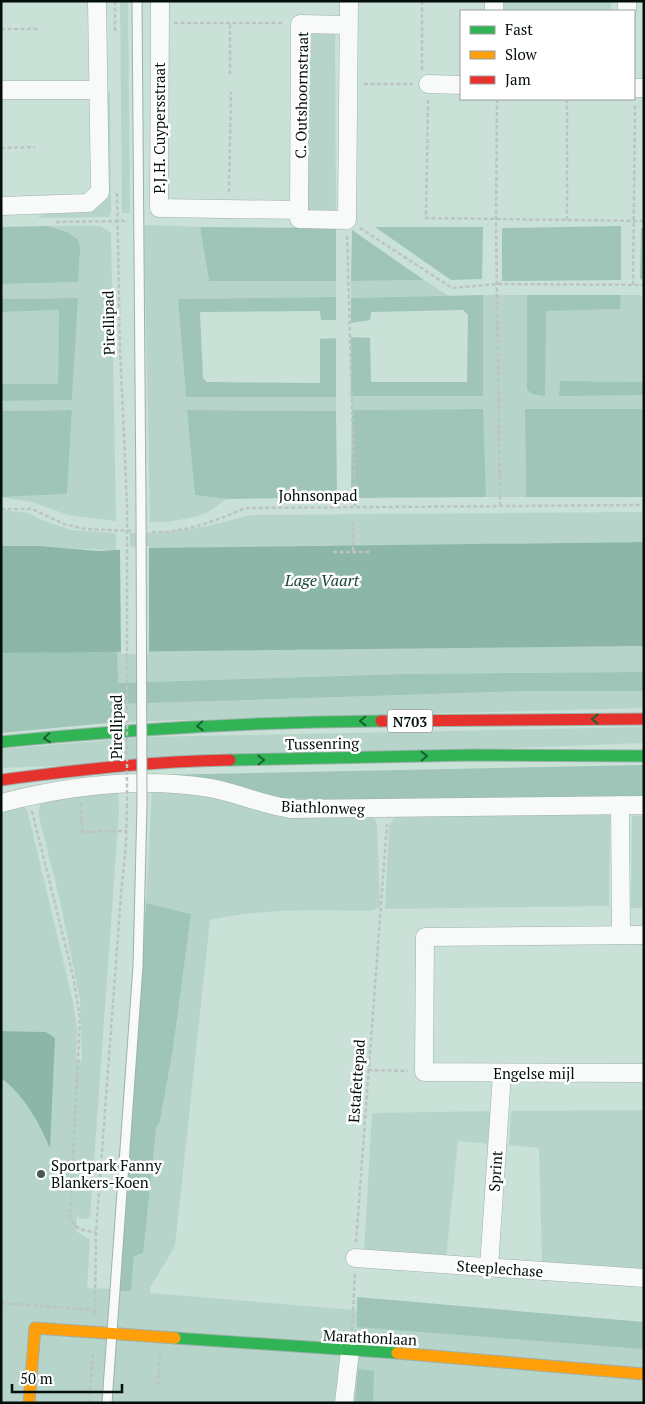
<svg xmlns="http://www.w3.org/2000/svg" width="645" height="1404" font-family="'PT Serif',serif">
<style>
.green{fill:#b7d4ca}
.forest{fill:#9ec5b7}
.water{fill:#8cb7a8}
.pier{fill:#cae1d8}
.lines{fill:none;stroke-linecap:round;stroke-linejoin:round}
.lane-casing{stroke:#9eb0a9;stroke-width:11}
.street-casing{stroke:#9eb0a9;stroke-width:19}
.fast-casing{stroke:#9eb0a9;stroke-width:13}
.slow-casing{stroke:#9eb0a9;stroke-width:13}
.jam-casing{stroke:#9eb0a9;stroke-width:13}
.path{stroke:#bcc4c1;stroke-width:2.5;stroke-dasharray:4 2.5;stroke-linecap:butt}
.lane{stroke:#f7faf9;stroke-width:9}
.street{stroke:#f7faf9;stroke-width:18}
.fast{stroke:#30b455;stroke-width:11}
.slow{stroke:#ff9f0a;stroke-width:11}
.jam{stroke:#e5322d;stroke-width:11}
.lane-bridge-casing{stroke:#9eb0a9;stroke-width:11;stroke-linecap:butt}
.path-bridge{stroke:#bcc4c1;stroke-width:2.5;stroke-dasharray:4 2.5;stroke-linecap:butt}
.lane-bridge{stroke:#f7faf9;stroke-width:9}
.oneway{stroke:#196230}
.poi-dot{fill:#485853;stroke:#fff;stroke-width:2}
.labels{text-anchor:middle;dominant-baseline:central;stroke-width:5;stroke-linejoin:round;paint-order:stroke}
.shield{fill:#fff;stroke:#4e5754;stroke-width:1}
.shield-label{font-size:14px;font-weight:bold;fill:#020f0b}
.street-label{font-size:15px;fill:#020f0b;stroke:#fff}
.poi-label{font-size:15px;fill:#020f0b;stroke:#fff;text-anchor:start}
.water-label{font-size:16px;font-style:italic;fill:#184538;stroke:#fff}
</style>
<rect width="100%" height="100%" fill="#cae1d8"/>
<g class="green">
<path d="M120,1h8l2,212h-8z"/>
<rect x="504" y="1" width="107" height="10"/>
<path d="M307,30h28l1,184h-28z"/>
<path d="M110,91l1,122 -3,4 -70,1 7,-7 58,-8v-96l4,-1 1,-14z"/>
<path d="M144,225l56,2 9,54h127v16l-158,2 8,98h150v14l-148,-1 7,85 32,4 -21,14 -11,4 -28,5h-17z"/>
<path d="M48,226h53l10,7 5,288 -48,-6 -36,-13 -31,-5 66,-3 5,-84 -71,1v-10l71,-1 6,-102 -77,1v-15l77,-2 -11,-50z"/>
<path d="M424,280l25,16 -98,2v-17z"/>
<path d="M483,295h44v94l19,-79 74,-1 1,-14h20l3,15v72l-84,-1 -1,14h85v14h-119l1,88h-40l-4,-88 -130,1 -1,-14h132z"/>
<path d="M59,310l-1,74h-57v-72z"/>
<path d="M1,510l28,3 10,6 32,11 45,3v17l-115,-4z"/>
<path d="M644,512v30l-514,7v-16c42,1 80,-6 120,-18z"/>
<path d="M644,646v26l-243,2 -284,9v-32z"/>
<path d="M529,691h115v17l-526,14 -1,-18z"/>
<path d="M644,727v16l-643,25v-19l147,-12z"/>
<path d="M118,789l1,22 -29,407 -10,1 -3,-5 -1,17 14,9 -3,48 44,2 3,-34 22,-127 4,-8 13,-72 18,-135 -45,-11 6,-114 216,27 7,3 2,6 3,82 -9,4c-55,-1 -108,-3 -161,9l-35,326 -25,42v5l494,41v69h-643v-353l44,-18 -44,-1v-223l19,-3 7,4 46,193 4,27 -1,30 6,2 -2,-61 -21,-104 -21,-84 3,-10z"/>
<path d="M610,814l-1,92 -224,3 4,-83 7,-11z"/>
<path d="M632,816h12v92h-13z"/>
<path d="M644,1110v159l-102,-7 -3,-114 -30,-3 2,-34z"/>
<path d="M492,1111l-2,33 -32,-3 -12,118 -82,-7 8,-139z"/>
</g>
<g class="forest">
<path d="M48,226l19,6 11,8 2,9 -2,33 -77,2v-57z"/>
<path d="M621,226v54l-119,1v-53z"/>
<path d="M200,227l136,1v53h-127z"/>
<path d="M375,227h108l-1,52 -31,1z"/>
<path d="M641,228h3v52l-4,-1z"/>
<path d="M352,230l72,50 -73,1z"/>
<path d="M483,295v101h-132v-59l19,1 1,44h96l1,-67 -5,-5 -92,2 -1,8 -19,3v-25z"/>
<path d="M527,295h94l-1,14 -74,2 -1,85 -13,-2 -5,-5z"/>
<path d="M336,297v23h-15l-1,-9 -120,1 3,66 4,4 113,1v-44l16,-1v59h-150l-8,-98z"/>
<path d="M78,298l-6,102 -71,1v-17h57l1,-74 -58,2v-13z"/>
<path d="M560,381l84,1v13l-85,1z"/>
<path d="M483,409l3,88 -135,1 1,-88z"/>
<path d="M525,409h119v88h-118z"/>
<path d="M72,410l-5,84 -66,3v-86z"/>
<path d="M187,410l149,1 1,86 -110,2 -32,-4z"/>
<path d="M117,651l1,32 283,-9 243,-2v19h-115l-411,13v18l-117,11v-80z"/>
<path d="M644,765v36l-233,2 -128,-5 -87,-21 -41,-2z"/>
<path d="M146,903l45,11 -18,135 -13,72 -4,8 -13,124 -9,3 -3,35h-11z"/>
<path d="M357,1297l287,25v27l-287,-22z"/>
<path d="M358,1369l16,2 -1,32h-18z"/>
</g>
<g class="water">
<path d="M644,542v104l-643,7v-107h37l61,5 48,-3z"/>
<path d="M1,1031l45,1 9,6 -5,110c-12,-27 -25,-52 -49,-70z"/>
</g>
<path class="pier" d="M149,546v108h-28l-1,-107z"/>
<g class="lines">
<g class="lane-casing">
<g id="lane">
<path d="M137,1l4,503"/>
<path d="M107,1403l31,-437 4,-161"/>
</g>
</g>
<g class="street-casing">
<g id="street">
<path d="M160,1l-1,207 140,2v9l48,1 2,-219"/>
<path d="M494,1v10"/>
<path d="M627,1v10"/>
<path d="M428,84l33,1"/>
<path d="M634,88h10"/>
<path d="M1,90h97"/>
<path d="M1,206l87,-3 12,-11 -3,-191"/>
<path d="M299,210l1,-186 48,1"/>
<path d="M1,803c66,-17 141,-26 209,-15 28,5 53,17 81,21l353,-4"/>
<path d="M620,805l1,130"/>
<path d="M644,935l-219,2 -1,135 220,1"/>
<path d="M355,1258l289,20"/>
<path d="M489,1267l13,-193"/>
<path d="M344,1403l6,-52"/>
</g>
</g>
<g class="fast-casing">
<g id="fast">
<path d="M1,742c127,-13 253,-20 380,-21"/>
<path d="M230,760l243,-5 171,1"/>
<path d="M175,1338l222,15"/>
</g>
</g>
<g class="slow-casing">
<g id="slow">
<path d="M397,1353l247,21"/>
<path d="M29,1403l6,-75 140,10"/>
</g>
</g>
<g class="jam-casing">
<g id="jam">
<path d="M381,721l263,-2"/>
<path d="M1,780c76,-10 152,-19 229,-20"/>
</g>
</g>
<g class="path">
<path d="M115,1v32"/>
<path d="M174,23h110"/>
<path d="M1,29h38"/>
<path d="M422,70v-69"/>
<path d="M230,74v-51"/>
<path d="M364,84h49"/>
<path d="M497,99l-1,128 4,278"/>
<path d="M428,100l-2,118 218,3"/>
<path d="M1,148l34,-1"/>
<path d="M229,192l2,-100"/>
<path d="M117,193l3,155 7,156"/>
<path d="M567,220v-121"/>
<path d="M56,222l72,-1"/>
<path d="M360,228l92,60 45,-4 147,1"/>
<path d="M347,236l8,270"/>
<path d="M633,285l2,-181"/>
<path d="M1,509h31l32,15 21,5 46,2"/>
<path d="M353,521v31"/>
<path d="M152,532c32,1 64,-11 93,-24l399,-3"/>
<path d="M333,552h36"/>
<path d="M81,803l1,29 45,-1"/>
<path d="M32,811l41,165 7,42 -10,199c5,13 14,14 26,15"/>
<path d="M368,1070l40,1"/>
<path d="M356,1242l31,-418"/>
<path d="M1,1303l94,7"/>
<path d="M95,1314l1,-82 25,-337 5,-52 1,-38"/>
<path d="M352,1330l3,-57"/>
<path d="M158,1385l2,-30"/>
<path d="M89,1403l4,-51"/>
</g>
<use href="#lane" class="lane"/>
<use href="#street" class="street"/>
<use href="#fast" class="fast"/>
<use href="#slow" class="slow"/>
<use href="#jam" class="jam"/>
<g class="lane-bridge-casing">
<path id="lane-bridge" d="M141,504l1,301"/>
</g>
<path class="path-bridge" d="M127,504v301"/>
<use href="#lane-bridge" class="lane-bridge"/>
</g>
<defs><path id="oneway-chevron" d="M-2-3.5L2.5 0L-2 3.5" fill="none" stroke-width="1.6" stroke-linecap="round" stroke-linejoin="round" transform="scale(1.25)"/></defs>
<g class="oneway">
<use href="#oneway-chevron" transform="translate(595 719) rotate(180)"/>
<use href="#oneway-chevron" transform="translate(363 721) rotate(179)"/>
<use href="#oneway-chevron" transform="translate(200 726) rotate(176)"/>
<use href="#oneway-chevron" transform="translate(47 738) rotate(174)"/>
<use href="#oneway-chevron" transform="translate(424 756) rotate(-1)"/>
<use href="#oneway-chevron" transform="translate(261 760) rotate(-1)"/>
</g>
<circle class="poi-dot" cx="41" cy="1174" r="5"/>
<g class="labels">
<rect class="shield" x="387.5" y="709.5" width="45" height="23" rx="4"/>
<g class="shield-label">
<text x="410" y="721">N703</text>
</g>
<g class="street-label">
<text transform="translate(301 95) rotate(-89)">C. Outshoornstraat</text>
<text transform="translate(159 128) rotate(-90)">P.J.H. Cuypersstraat</text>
<text transform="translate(108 323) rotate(-91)">Pirellipad</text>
<text x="318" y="495">Johnsonpad</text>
<text transform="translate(116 727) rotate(-90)">Pirellipad</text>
<text transform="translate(322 743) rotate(-1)">Tussenring</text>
<text transform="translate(323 807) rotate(2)">Biathlonweg</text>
<text x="534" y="1073">Engelse mijl</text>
<text transform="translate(356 1081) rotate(-86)">Estafettepad</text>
<text transform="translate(495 1171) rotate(-86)">Sprint</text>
<text transform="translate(500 1268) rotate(4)">Steeplechase</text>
<text transform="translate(370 1337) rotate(3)">Marathonlaan</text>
</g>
<g class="poi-label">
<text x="51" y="1165">Sportpark Fanny<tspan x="51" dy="17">Blankers-Koen</tspan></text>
</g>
<g class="water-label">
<text x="322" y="580">Lage Vaart</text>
</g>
</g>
<rect width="645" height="1404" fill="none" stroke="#020f0b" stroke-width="5"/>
<rect x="460" y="10" width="175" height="90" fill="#ffffff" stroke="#9a9f9d"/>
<rect x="470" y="26" width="25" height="8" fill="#30b455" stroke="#9a9f9d"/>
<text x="505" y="35" font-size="15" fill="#020f0b">Fast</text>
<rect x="470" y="51" width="25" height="8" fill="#ff9f0a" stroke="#9a9f9d"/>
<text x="505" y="60" font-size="15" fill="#020f0b">Slow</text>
<rect x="470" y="76" width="25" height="8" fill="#e5322d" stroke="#9a9f9d"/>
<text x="505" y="85" font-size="15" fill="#020f0b">Jam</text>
<path d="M12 1384v8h110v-8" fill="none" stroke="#020f0b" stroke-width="2.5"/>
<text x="20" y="1384" font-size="15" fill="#020f0b" stroke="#ffffff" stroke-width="4" paint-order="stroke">50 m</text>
</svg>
